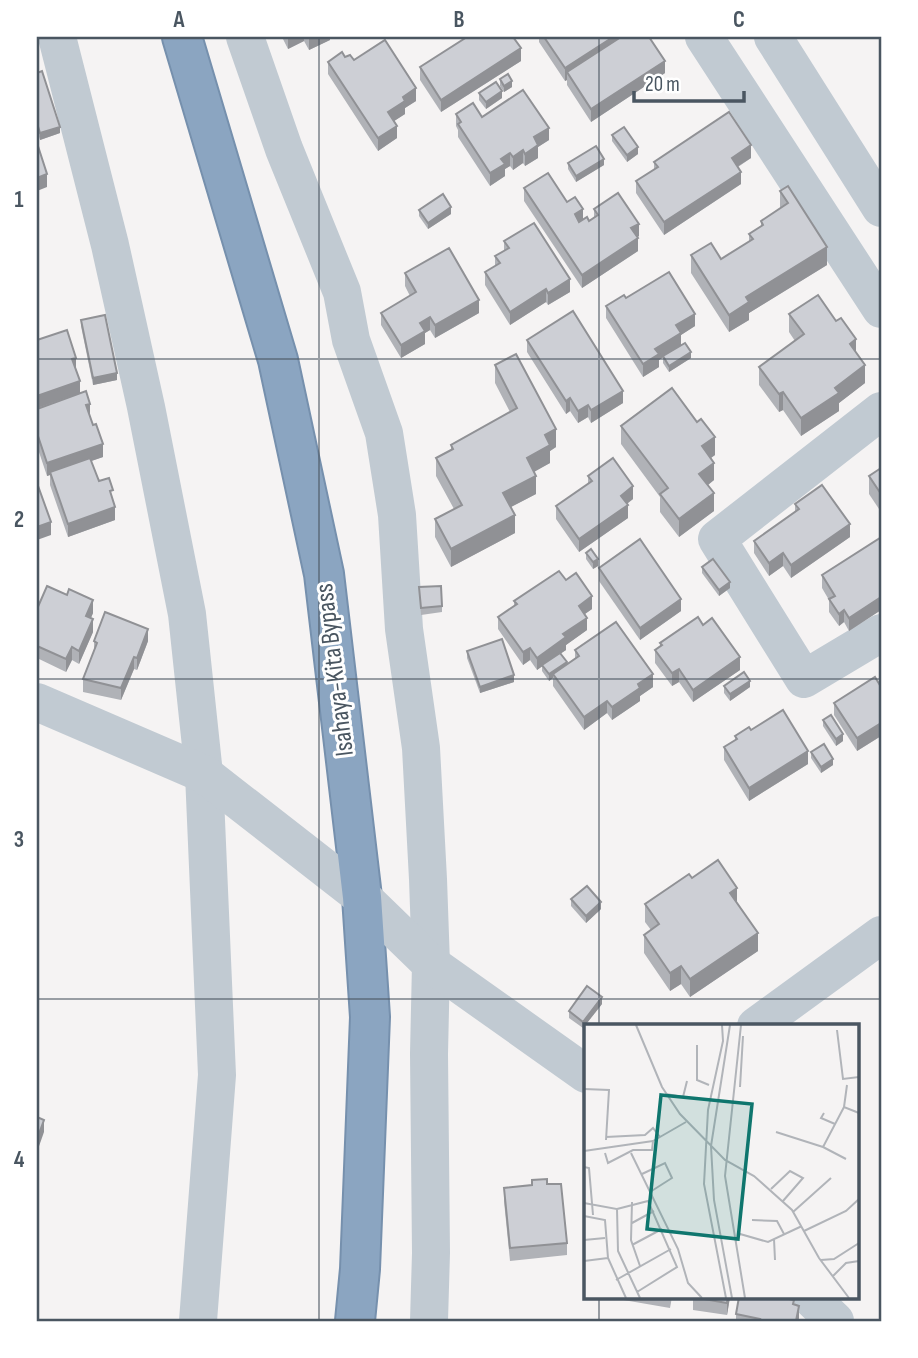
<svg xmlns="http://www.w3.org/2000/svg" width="918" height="1358" font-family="'Sofia Sans Condensed',sans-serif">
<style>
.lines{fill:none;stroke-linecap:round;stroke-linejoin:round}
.highway-casing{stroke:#7690ad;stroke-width:42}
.street{stroke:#c1cad2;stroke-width:38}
.highway{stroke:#8ba5c1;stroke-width:38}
.wall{fill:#b0b2b7}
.shaded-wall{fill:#909195}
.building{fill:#cdcfd5;stroke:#909195;stroke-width:2}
.grid{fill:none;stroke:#4a5661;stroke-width:2;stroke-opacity:0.55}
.labels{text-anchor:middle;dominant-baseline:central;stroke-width:6;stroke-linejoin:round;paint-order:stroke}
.street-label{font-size:26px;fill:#4a5661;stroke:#fff}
.inset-road{fill:none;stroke:#b1b4b9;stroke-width:2}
.view{fill:#0f766e;fill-opacity:0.15;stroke:#0f766e;stroke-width:3.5}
.inset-edge{fill:none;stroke:#4a5661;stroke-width:3.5}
.neatline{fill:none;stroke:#4a5661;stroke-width:2.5}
.grid-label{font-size:23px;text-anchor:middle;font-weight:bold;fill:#4a5661}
</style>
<rect width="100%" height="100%" fill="#f5f3f3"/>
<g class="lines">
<g class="highway-casing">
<path id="highway" d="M182,37l96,323 46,214 38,323 8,120 -10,252 -5,52"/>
</g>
<g class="street">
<path d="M57,37l53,208 36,162 41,207 17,160 13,301 -19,246"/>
<path d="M245,37l39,112 58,143 9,48 33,93 13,82 7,114 17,119 7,131 3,85 -2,90 2,199 -2,68"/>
<path d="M704,37l177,272"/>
<path d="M773,37l108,171"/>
<path d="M881,411l-164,128 87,140 77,-46"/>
<path d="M37,702l167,72 158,123 69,67 155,110"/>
<path d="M756,1026l125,-91"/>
<path d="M810,1297l25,24"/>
</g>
<use href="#highway" class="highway"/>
</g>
<g class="wall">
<path d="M282,37h48v3l-21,10 -5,-9 -16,8z"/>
<path d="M539,37h110l16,36 -74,49 -24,-37v-5l-2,1 -26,-39z"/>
<path d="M345,57l9,3 62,41 -11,7v6l-11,7 3,17 -19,13 -50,-77v-12z"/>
<path d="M521,61l-80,51 -21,-32v-13z"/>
<path d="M37,73l23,60 -20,7 -3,-10z"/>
<path d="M500,79l12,8 -8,5 -4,-6z"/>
<path d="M479,93l23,5 -16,11 -7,-9z"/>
<path d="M456,114l26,3 67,23 -11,7v11l-13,8 -2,-3 -10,7 -3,-4 -5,3v7l-15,10 -32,-49v-7l-2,-4z"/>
<path d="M612,135l26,19 -11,8 -15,-21z"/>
<path d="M751,158l-13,9 3,17 -77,51 -28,-42v-12l18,-12v-7z"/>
<path d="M568,163l36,2 -28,17 -8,-13z"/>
<path d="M524,188l43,14 16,17 6,2 5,-3v-9l45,27 -2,1 1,14 -56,37 -58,-87z"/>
<path d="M780,191l47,74 -78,48v7l-20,12 -38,-59v-18l30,4 28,-17v-8l12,-8v-5l19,-13z"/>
<path d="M419,210l32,4 -23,15 -9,-13z"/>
<path d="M504,241l66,51 -22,13 -2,-3 -36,23 -25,-40v-13l10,-6v-10l9,-5z"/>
<path d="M405,273l74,40 -44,25 -5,-8 -5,3v11l-24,14 -20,-33v-12l29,-17 -5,-10z"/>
<path d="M626,298l69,28 -14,9v11l10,12 -22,14 -6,-9v-6l-4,3v7l-16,10 -37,-59v-12z"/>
<path d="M789,314l67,38 9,31 -26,20v8l-38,25 -18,-26 -4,2 -20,-27v-18l36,-26 -6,-9z"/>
<path d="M81,320l36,60 -24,5 -12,-59z"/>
<path d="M527,340l96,63 -32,20 -3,-6 -10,6 -8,-12 -4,3 -39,-62z"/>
<path d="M495,365l61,82 -6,4v12l-16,8 2,23 -25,13 4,26 -64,34 -16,-30v-18l19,-10 -18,-33v-18l15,-8v-5l59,-33 -15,-29z"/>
<path d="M76,370l4,23 10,23 13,41 -12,4 8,20 14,20 2,19 -47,17 -18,-52v-10l-3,1 -10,-30v-37z"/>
<path d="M697,422l18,33 -4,3 3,22 -6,5 6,26 -35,26 -19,-25v-15l-39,-53v-18z"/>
<path d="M881,468v44l-12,-18v-18z"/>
<path d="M588,476l45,23 -6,5 1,14 -49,34 -23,-33v-13l32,-22z"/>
<path d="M795,504l55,33 -59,41 -8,-12 -14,10 -15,-23v-12l41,-29z"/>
<path d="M881,540v70l-32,21 -5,-9 -5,4 -10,-14v-12l-7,-12v-13z"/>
<path d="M586,553l12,13 -5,3 -7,-10z"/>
<path d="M702,567l28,21 -11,8 -17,-23z"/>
<path d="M599,568l82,43 -41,29 -41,-59z"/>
<path d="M566,580l26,29 -7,5 2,16 -21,15v5l-5,3 6,11 8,-6v-8l78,37 -13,9v5l-28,19 -5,-7 -23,17 -31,-44v-8l-4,3 -7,-10v-5l-5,4 -7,-10 -7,5 -25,-36v-12l16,-11v-5z"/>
<path d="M419,587l23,19v6l-21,3z"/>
<path d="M37,609l56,4 -2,5 2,14 -14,32 -7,-4 -6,12 -29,-14z"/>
<path d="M703,625l37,45 -47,32 -14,-20 -7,4 -17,-23v-13l5,-4v-3z"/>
<path d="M94,641h54l-11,29 -3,-1 -13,31 -38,-8v-13l11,-27z"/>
<path d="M467,651l47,31 -34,11 -13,-35z"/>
<path d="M724,686l26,1 -20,14 -6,-8z"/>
<path d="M881,687v49l-24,15 -23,-36v-12z"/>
<path d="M823,720l20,21 -7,5 -13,-20z"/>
<path d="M751,730l57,34 -59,37 -25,-41v-13l11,-7v-4z"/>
<path d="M811,752l22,13 -12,8 -10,-15z"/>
<path d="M692,878l45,25 21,48 -68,46 -9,-13 -11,7 -26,-38v-18l7,-5 -6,-8v-18z"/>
<path d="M571,899l30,10 -15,14 -15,-17z"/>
<path d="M602,1004l-19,24 -14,-10v-7z"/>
<path d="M547,1184l20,59v12l-57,6 -6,-60v-13z"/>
<path d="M606,1297h66l-2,11z"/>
<path d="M693,1297h37l-3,18 -34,-5z"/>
<path d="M794,1304l5,14 -1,3h-62v-7z"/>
</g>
<g class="shaded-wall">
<path d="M288,37h16v4l-16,8z"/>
<path d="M309,37h21v3l-21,10z"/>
<path d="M613,37h19l-65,35v8l-2,1v-13z"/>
<path d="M521,48v13l-80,51v-12z"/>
<path d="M665,61v12l-74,49v-13z"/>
<path d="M512,81v6l-8,5v-6z"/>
<path d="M416,88v13l-11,7v6l-17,11v-13l15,-15z"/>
<path d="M502,91v7l-16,11v-7z"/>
<path d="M397,126v12l-19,13v-13z"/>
<path d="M60,127v6l-20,7v-7z"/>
<path d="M549,128v12l-11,7v11l-13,8v-12l9,-17z"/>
<path d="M751,145v13l-19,12v-12z"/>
<path d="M638,147v7l-11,8v-7z"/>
<path d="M523,150v13l-10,7v-13z"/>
<path d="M510,153v13l-5,3v7l-15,10v-13l11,-14z"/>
<path d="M604,159v6l-28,17v-6z"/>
<path d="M741,172v12l-77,51v-13z"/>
<path d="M47,174v13l-10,4v-13z"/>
<path d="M451,207v7l-23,15v-6z"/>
<path d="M583,209v13l-8,5v-13z"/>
<path d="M639,224v12l-8,5v-13z"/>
<path d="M638,238v13l-56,37v-13z"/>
<path d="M827,247v18l-78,48v7l-20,12v-17l17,-18z"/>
<path d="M570,279v13l-22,13v-12z"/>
<path d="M546,289v13l-36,23v-13z"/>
<path d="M479,300v13l-44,25v-13z"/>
<path d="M695,314v12l-14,9v11l-22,14v7l-16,10v-13l33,-39z"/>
<path d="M430,317v13l-5,3v11l-24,14v-13l19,-22z"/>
<path d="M856,339v18l-6,-13z"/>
<path d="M691,352v6l-22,14v-6z"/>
<path d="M76,358v12l-4,-11z"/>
<path d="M865,365v18l-26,20v8l-38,25v-18l34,-30z"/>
<path d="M117,373v7l-24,5v-7z"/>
<path d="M80,381v12l-43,15v-12z"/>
<path d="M623,391v12l-32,20v-13z"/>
<path d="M783,392v18l-4,2v-18z"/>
<path d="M570,398v13l-4,3v-13z"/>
<path d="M90,404v12l-4,-11z"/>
<path d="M588,405v12l-10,6v-12z"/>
<path d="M556,429v18l-6,4v12l-23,13v-18l18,-23z"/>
<path d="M715,437v18l-13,9v-18z"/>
<path d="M103,444v13l-52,18 -1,-3v3l-3,1v-13z"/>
<path d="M714,463v17l-15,12v-18z"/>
<path d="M536,476v18l-33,17v-18z"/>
<path d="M633,486v13l-12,9v-12z"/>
<path d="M714,493v18l-35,26v-18z"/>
<path d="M628,505v13l-49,34v-13z"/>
<path d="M115,507v13l-47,17v-13z"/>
<path d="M515,515v18l-64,34v-18z"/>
<path d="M51,522v13l-14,5v-13z"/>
<path d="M850,524v13l-59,41v-13z"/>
<path d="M783,553v13l-14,10v-13z"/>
<path d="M598,559v7l-5,3v-7z"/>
<path d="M730,582v6l-11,8v-6z"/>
<path d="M592,596v13l-13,9v-12z"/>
<path d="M881,597v13l-32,21v-13z"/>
<path d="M681,599v12l-41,29v-12z"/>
<path d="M93,600v13l-7,16v-13z"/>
<path d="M844,610v12l-5,4v-12z"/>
<path d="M587,618v12l-21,15v5l-29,20v-12l26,-24z"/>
<path d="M93,619v13l-14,32v-13z"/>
<path d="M148,629v12l-11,29v-12z"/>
<path d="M72,647v13l-6,12v-13z"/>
<path d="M530,648v12l-7,5v-13z"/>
<path d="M134,657v12l-13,31v-12z"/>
<path d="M740,657v13l-47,32v-12z"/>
<path d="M567,662v6l-14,6v4l-4,3v-7z"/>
<path d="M679,669v13l-7,4v-13z"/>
<path d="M653,674v13l-13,9v5l-28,19v-13l26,-23z"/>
<path d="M514,675v7l-34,11v-6z"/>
<path d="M750,681v6l-20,14v-7z"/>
<path d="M607,701v12l-23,17v-13z"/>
<path d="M881,723v13l-24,15v-13z"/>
<path d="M843,734v7l-7,5v-7z"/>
<path d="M808,751v13l-59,37v-13z"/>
<path d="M833,759v6l-12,8v-6z"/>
<path d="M737,888v18l-7,-13z"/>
<path d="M601,902v7l-15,14v-7z"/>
<path d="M758,933v18l-68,46v-18z"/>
<path d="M681,966v18l-11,7v-18z"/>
<path d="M602,997v7l-19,24v-6z"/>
<path d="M44,1120v12l-7,20v-13z"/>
<path d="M728,1297h2l-3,18v-12z"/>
<path d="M799,1306v12l-1,3h-2z"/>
</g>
<g class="building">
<path d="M467,37h46l8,11 -80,52 -21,-33z"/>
<path d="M544,37h69l-48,31z"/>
<path d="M621,37h28l16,24 -74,48 -24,-37z"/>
<path d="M385,40l31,48 -13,9 2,4 -17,11 9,14 -19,12 -50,-76 14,-10 3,5 5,-2 4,5z"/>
<path d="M42,71l18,56 -20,6 -3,-10v-50z"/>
<path d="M508,74l4,7 -8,5 -4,-7z"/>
<path d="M496,82l6,9 -16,11 -7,-9z"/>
<path d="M523,90l26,38 -15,9 4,8 -13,9 -2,-4 -10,7 -3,-4 -9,6 4,5 -15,9 -32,-49 3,-2 -5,-8 17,-11 9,14z"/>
<path d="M729,112l22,33 -19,13 9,14 -77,50 -28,-41 22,-14 -4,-5z"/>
<path d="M624,127l14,20 -11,8 -15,-20z"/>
<path d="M37,143l10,31 -10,4z"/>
<path d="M596,146l8,13 -28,17 -8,-13z"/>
<path d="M548,173l19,29 8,-5 8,12 -8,5 4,8 8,-5 2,4 9,-6 -4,-6 24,-16 21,31 -8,4 7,10 -56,37 -58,-87z"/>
<path d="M788,186l39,61 -81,50 3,5 -20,13 -38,-60 20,-12 10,16 32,-20 -4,-5 14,-9 -2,-4 27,-18 -8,-12z"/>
<path d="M443,194l8,13 -23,16 -9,-13z"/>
<path d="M534,223l36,56 -22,14 -2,-4 -36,23 -25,-40 15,-9 -5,-7 14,-8 -5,-7z"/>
<path d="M449,248l30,52 -44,25 -5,-8 -10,6 5,8 -24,14 -20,-32 35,-21 -11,-19z"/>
<path d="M669,272l26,42 -19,11 5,8 -26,16 4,5 -16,10 -37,-58 18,-11 2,3z"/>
<path d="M818,295l18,26 5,-3 15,21 -6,5 15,21 -30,23 4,5 -38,25 -18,-26 -4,2 -20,-27 45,-33 -15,-20z"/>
<path d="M573,311l50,80 -32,19 -3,-5 -10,6 -8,-13 -4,3 -39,-61z"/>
<path d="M105,315l12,58 -24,5 -12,-58z"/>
<path d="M67,330l9,28 -4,1 8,22 -43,15v-56z"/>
<path d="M685,343l6,9 -22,14 -6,-10z"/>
<path d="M516,354l40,75 -11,6 5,10 -23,13 9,18 -33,17 12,22 -64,34 -16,-30 27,-14 -26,-47 17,-9 -2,-4 66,-37 -22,-43z"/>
<path d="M672,388l25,34 4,-3 14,18 -13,9 12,17 -15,11 15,19 -35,26 -19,-25 8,-6 -47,-62z"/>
<path d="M86,391l4,13 -4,1 7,20 3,-1 7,20 -56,19 -10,-30v-24z"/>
<path d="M90,458l9,23 10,-3 4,12 -3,1 5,16 -47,17 -18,-52z"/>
<path d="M613,458l20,28 -12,10 7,9 -49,34 -23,-33 36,-25 -4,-5z"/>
<path d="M881,468v26l-12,-18z"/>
<path d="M37,483l14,39 -14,5z"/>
<path d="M822,485l28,39 -59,41 -8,-12 -14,10 -15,-22 45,-32 -4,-5z"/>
<path d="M880,538l1,2v57l-32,21 -5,-8 -5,4 -10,-15 6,-3 -13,-21z"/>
<path d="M640,539l41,60 -41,29 -41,-60z"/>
<path d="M591,549l7,10 -5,3 -7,-9z"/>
<path d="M713,559l17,23 -11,8 -17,-23z"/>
<path d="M559,571l7,9 10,-7 16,23 -13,10 8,12 -24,16 3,3 -29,21 -7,-10 -7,4 -25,-35 19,-13 -3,-3z"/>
<path d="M47,586l20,9 2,-6 24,11 -7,16 7,3 -14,32 -7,-4 -6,12 -29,-13v-37z"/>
<path d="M441,586l1,20 -21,2 -2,-21z"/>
<path d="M105,612l43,17 -11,29 -3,-1 -13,31 -38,-9 14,-36 -3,-2z"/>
<path d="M698,617l5,8 9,-7 28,39 -47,33 -14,-21 -7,4 -17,-23 7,-5 -2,-2z"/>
<path d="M616,622l37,52 -15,10 2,4 -28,19 -5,-6 -23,16 -31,-43 26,-18 -4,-6z"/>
<path d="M502,639l12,36 -34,12 -13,-36z"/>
<path d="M560,653l7,9 -18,12 -7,-9z"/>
<path d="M744,672l6,9 -20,13 -6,-8z"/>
<path d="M875,677l6,10v36l-24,15 -23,-35z"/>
<path d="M783,710l25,41 -59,37 -25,-41 13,-8 -2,-3 14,-9 2,3z"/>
<path d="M831,715l12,19 -7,5 -13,-19z"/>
<path d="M824,744l9,15 -12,8 -10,-15z"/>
<path d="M718,860l19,28 -7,5 28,40 -68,46 -9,-13 -11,7 -26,-38 15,-11 -14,-20 44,-30 3,4z"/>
<path d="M587,886l14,16 -15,14 -15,-17z"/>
<path d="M587,986l15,11 -19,25 -14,-11z"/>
<path d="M37,1117l7,3 -7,19z"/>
<path d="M547,1179v5h14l6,59 -57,5 -6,-60 28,-3v-5z"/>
<path d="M693,1297h35l-1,6z"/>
<path d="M739,1297h40l15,3 -1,4 6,2 -3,15h-37l1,-2 -24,-5z"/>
</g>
<path class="grid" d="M319,37v1284M599,37v989M37,359h844M37,679h844M37,999h844M599,1297v24"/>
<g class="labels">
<g class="street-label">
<text transform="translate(335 670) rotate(-97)">Isahaya-Kita Bypass</text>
</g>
</g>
<g transform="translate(584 1024)">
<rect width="275" height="275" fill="#f5f3f3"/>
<path class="inset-road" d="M52,1l26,62 18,27 45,46 29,16 38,34 27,48 30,40M138,1l1,16 -15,69 -4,74 22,114M146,1l-19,121 3,54 18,98M157,1l-16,151 20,122M253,6l6,49 16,-2M113,21v35l12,5M156,63l3,-51M0,65l25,1 -3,50M82,70l17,3 4,-16M260,83l3,-22M240,89l-3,5 14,6M192,108l47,15M22,113l39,-2 8,-7 7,9M0,127l69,-10M21,129l3,10 25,-13h19l1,-9 33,-19M47,129l47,96 10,34 14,15M262,135l-23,-12 21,-40 15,6M0,143l5,1 4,47M58,150l23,-11 7,15 -22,14M187,165l19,-18 13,7 -20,23M48,178l-1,38 9,26M0,179l33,6 1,42 22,47M33,185l31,-8 29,66 -40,25M209,188l38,-34M0,192l21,4 3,38 18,40M168,196l25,1 7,13M48,199l22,-12M220,207l42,-20 13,-12M190,215l1,21M0,216l21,-2M152,217l4,-7 28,8 34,-16M48,221l30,-16M237,236l13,-1 25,-16M0,237l24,-3M249,252l13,-13 13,-2M32,256l55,-31"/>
<path class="view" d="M77,71l91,9 -14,135 -91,-10z"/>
<rect width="275" height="275" class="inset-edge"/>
</g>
<rect width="918" height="1358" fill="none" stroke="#ffffff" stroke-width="77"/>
<path d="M634 91v10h110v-10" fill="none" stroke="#4a5661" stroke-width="3.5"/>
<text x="645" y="91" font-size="21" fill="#4a5661" stroke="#ffffff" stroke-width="5" paint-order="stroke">20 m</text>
<rect x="38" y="38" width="842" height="1282" class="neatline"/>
<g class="grid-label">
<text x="179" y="27">A</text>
<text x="459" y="27">B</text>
<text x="739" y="27">C</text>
<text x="19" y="207">1</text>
<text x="19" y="527">2</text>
<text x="19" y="847">3</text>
<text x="19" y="1167">4</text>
</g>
</svg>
